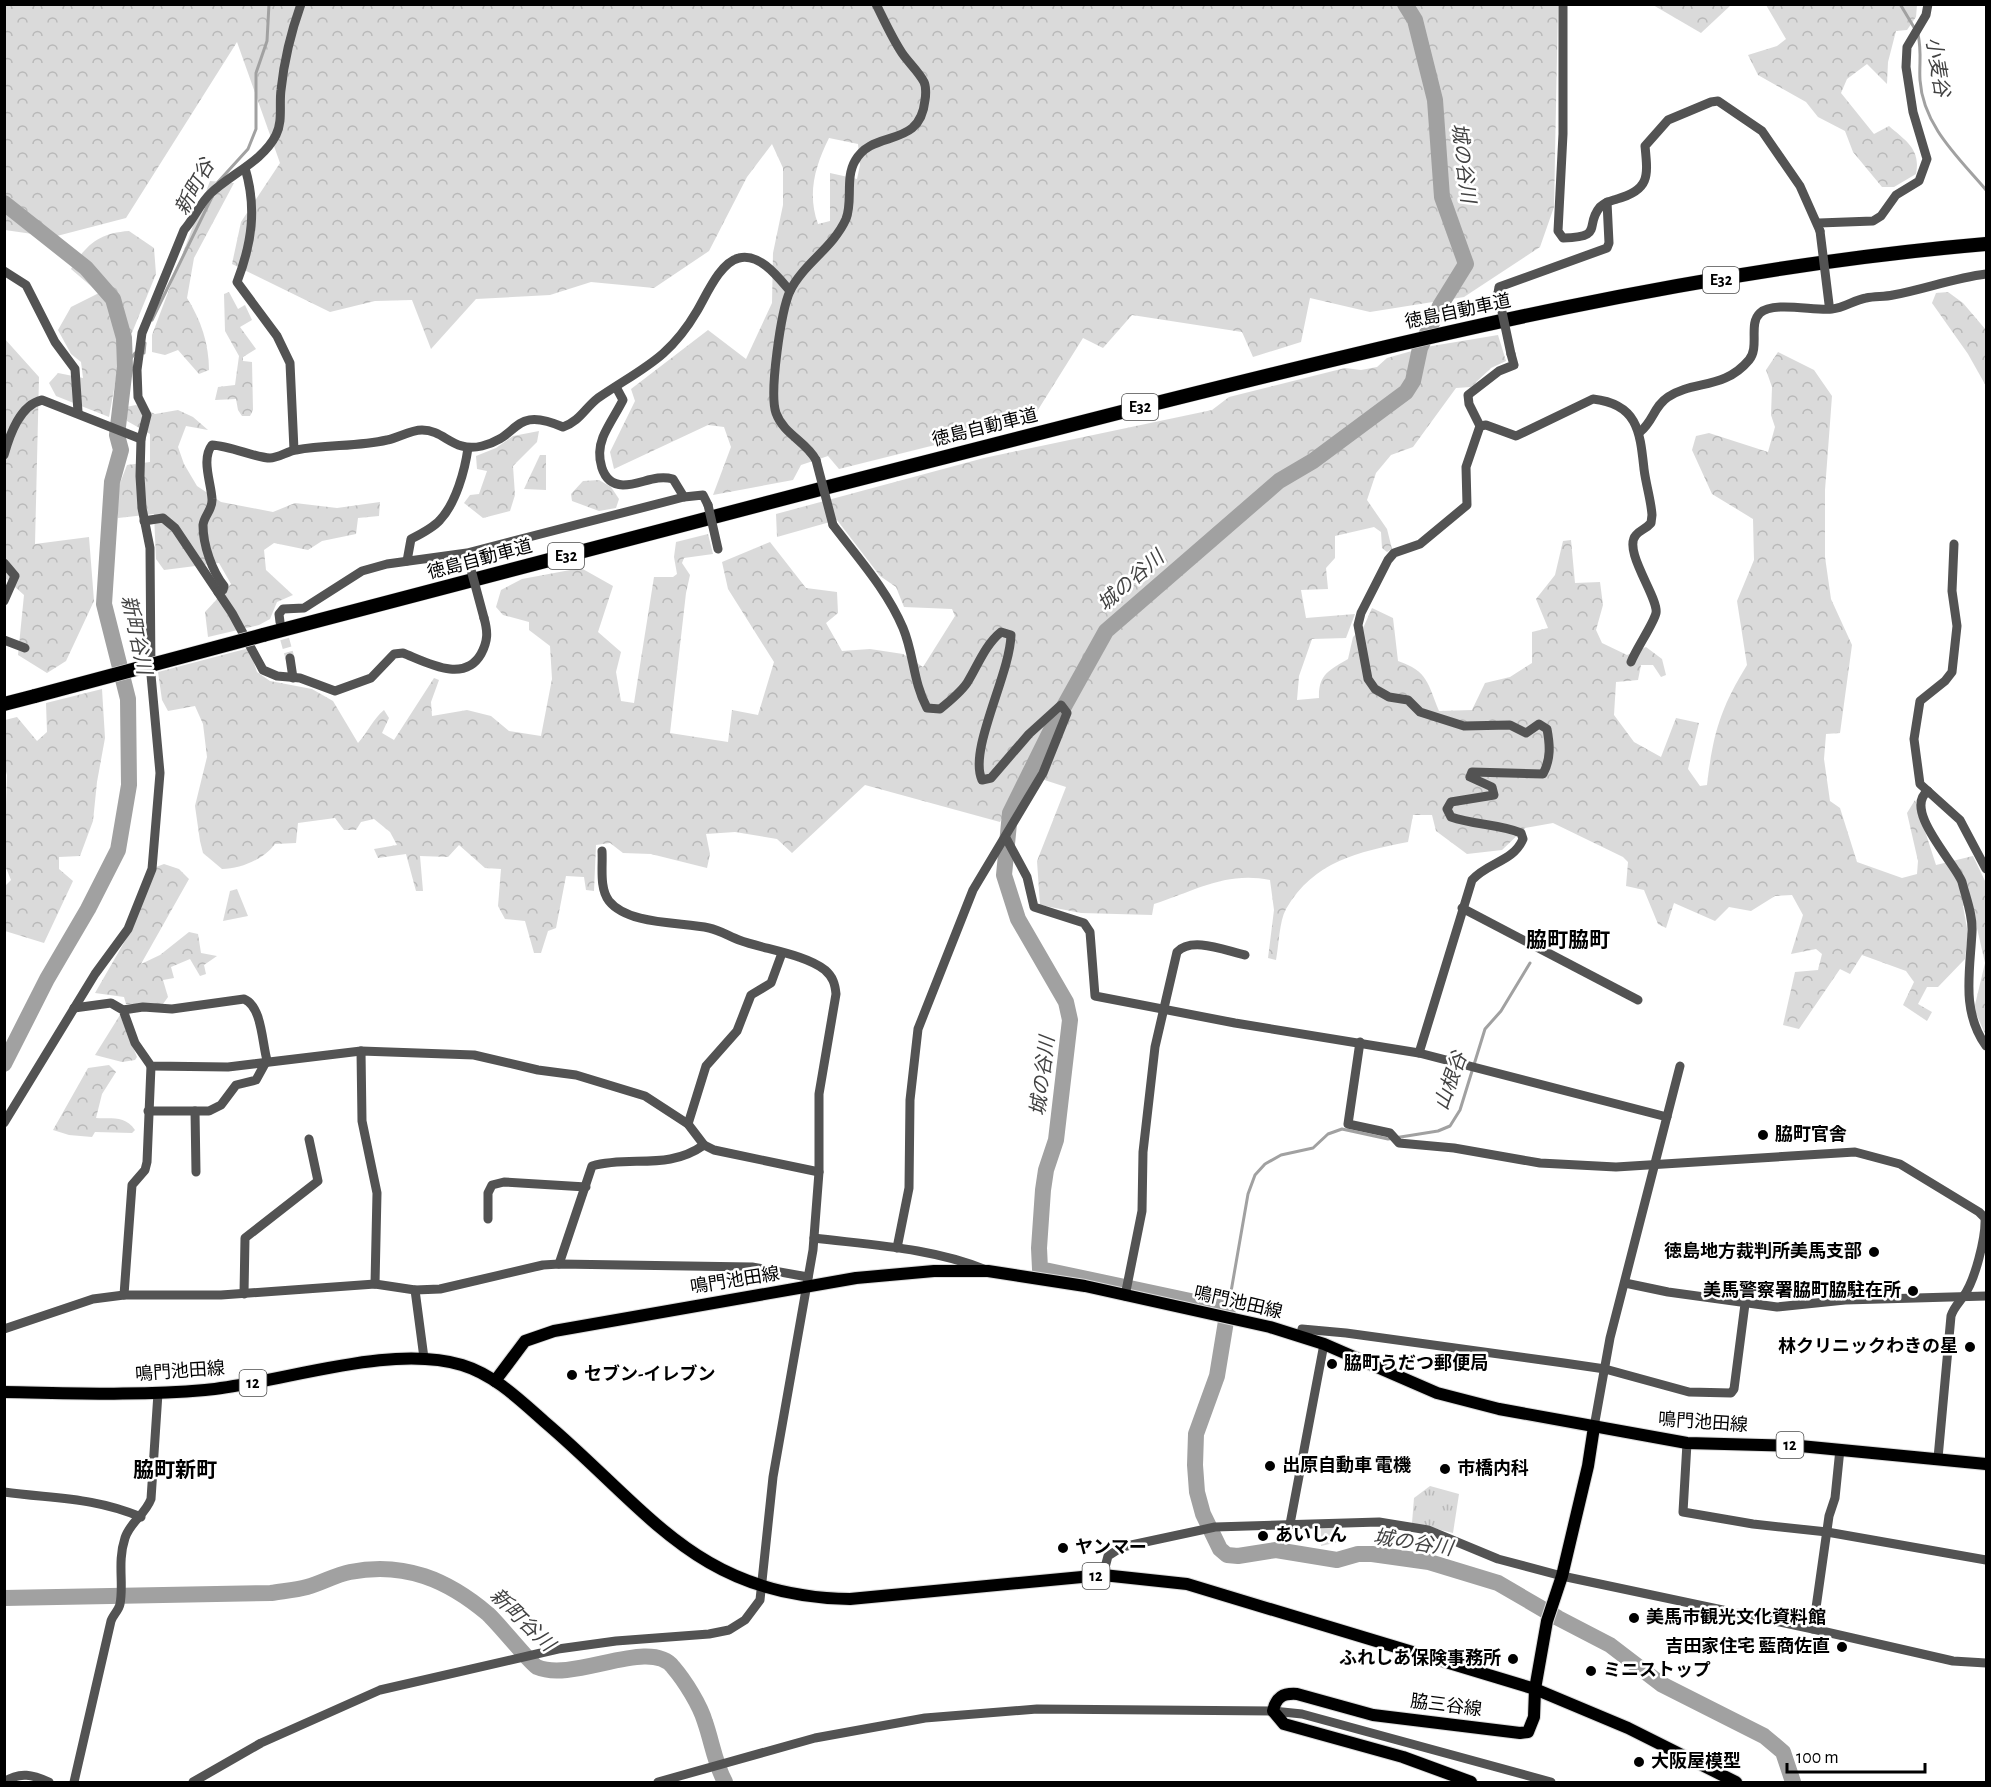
<svg xmlns="http://www.w3.org/2000/svg" width="1991" height="1787" font-family="'Alegreya Sans','Noto Sans JP',sans-serif">
<style>
.grass{fill:url(#grass-tufts)}
.forest{fill:url(#forest-crowns);fill-rule:evenodd}
.lines{fill:none;stroke-linecap:round;stroke-linejoin:round}
.stream{stroke:#a1a1a1;stroke-width:3}
.river{stroke:#a1a1a1;stroke-width:16}
.minor-tunnel{stroke:#d9d9d9;stroke-width:9;stroke-dasharray:9 4.5;stroke-linecap:butt}
.major-casing{stroke:#dbdbdb;stroke-width:14}
.highway-casing{stroke:#dbdbdb;stroke-width:15}
.minor{stroke:#535353;stroke-width:9}
.major{stroke:#000;stroke-width:12}
.highway{stroke:#000;stroke-width:14}
.highway-bridge-casing{stroke:#dbdbdb;stroke-width:15;stroke-linecap:butt}
.minor-bridge{stroke:#535353;stroke-width:9}
.highway-bridge{stroke:#000;stroke-width:14}
.poi-dot{fill:#000;stroke:#fff;stroke-width:2}
.labels{text-anchor:middle;dominant-baseline:central;stroke-width:5;stroke-linejoin:round;paint-order:stroke}
.shield{fill:#fff;stroke:#4c4c4c;stroke-width:1.5}
.shield-label{font-size:16px;font-weight:bold;fill:#000}
.street-label{font-size:18px;fill:#000;stroke:#fff}
.poi-label{font-size:18px;font-weight:bold;fill:#000;stroke:#fff;text-anchor:start}
.water-label{font-size:20px;font-style:italic;fill:#424242;stroke:#fff}
.quarter-label{font-size:21px;font-weight:bold;fill:#000;stroke:#fff}
</style>
<defs>
<pattern id="grass-tufts" width="24" height="20" patternUnits="userSpaceOnUse" patternTransform="scale(1.5)"><rect width="24" height="20" fill="#dadada"/><path d="M3 7l-1-3M5 7V3M7 7l1-3M15 17l-1-3M17 17v-4M19 17l1-3" fill="none" stroke="#b9b9b9"/></pattern>
<pattern id="forest-crowns" width="20" height="18" patternUnits="userSpaceOnUse" patternTransform="scale(1.5)"><rect width="20" height="18" fill="#dadada"/><path d="M2 6a3 3 0 1 1 6 0M12 15a3 3 0 1 1 6 0" fill="none" stroke="#b9b9b9"/></pattern>
</defs>
<rect width="100%" height="100%" fill="#fff"/>
<g class="grass">
<path d="M1430,1486l29,8 -6,39 -41,-10 2,-25z"/>
<path d="M1321,1526h18l-1,16 -17,4z"/>
</g>
<g class="forest">
<path d="M4,5h1554l-4,202 -14,40 -76,50 -94,15 -60,-14 -9,44 -48,15 -11,-25 -110,-17 -29,33 -20,-10 -52,83 -192,48 -11,-13 -27,9 -8,15 -80,15 18,-48 -7,-20 -16,-2 -94,44 -4,-17 25,-51 -4,-12 77,-59 38,29 26,-56 1,-50 10,-48v-37l-11,-24 -25,33 -38,74 -55,37 -63,-6 -41,13 -74,4 -45,50 -19,-49 -37,1 -45,11 -98,-48 9,-42 39,-59 -43,-121 -111,176 -73,19 -48,-7zM829,138l29,6 2,21 -3,14 -27,-6v48l-12,3c-11,-30 -3,-58 11,-86z"/>
<path d="M1653,5h78l-30,28z"/>
<path d="M1766,5h151l-1,12 -9,13 -11,1 -8,31 -1,22 -20,-20 -20,15 -6,14 33,41 15,-8c17,15 32,23 27,48l-22,13h-12l-29,-35 -8,-21 -27,-14 -12,-15 -48,-27 -10,-20 29,-9 9,-7z"/>
<path d="M210,181l24,2 -40,75 -7,40c14,22 22,46 22,72l-10,4 -21,-24 -13,5 -13,-3v-17z"/>
<path d="M129,231l25,17 2,26 -38,93 -9,50 -53,-21 -7,-13 9,-10 25,5 -2,-16 -10,-8 -13,-24 13,-23 28,-14 -28,-24c16,-25 28,-36 58,-38z"/>
<path d="M229,292l9,17 7,-4 7,15 -12,7 16,22 -13,8v4l9,1 1,48 -3,6h-8l-4,-6 -2,-11 -21,1 3,-13 17,-2 4,-29 -14,-25 -1,-37z"/>
<path d="M1948,292l15,11 23,27v56l-18,-32 -36,-51 4,-10z"/>
<path d="M1498,335l8,26 -15,7 -20,19 -15,1 -43,59 -22,8 -15,18 -9,27 20,29 5,20 -5,3 -5,-4 -1,-16 -7,-5 -39,9v22l-9,10 2,21 -27,1 5,28 49,-4 -9,24 -34,1 -13,37 -2,24 22,-2c-1,-23 10,-28 29,-39l5,-22 11,-11 8,-18 21,10 5,43c30,10 30,23 41,50l33,-1 13,-27 25,-6 22,-14v-31l16,-4 -12,-29 19,-24 8,-34 8,-1 4,43 25,-1 3,23 -7,25 6,13 25,12 19,-8 16,12 4,16 -5,2 -8,-12h-12l-3,15 -22,2 -2,33 20,27 27,15 15,-39 23,5 -11,46 12,17 7,-1c6,-51 13,-76 40,-120l-10,-64 17,-41 -1,-41 -41,-25 -20,-44 4,-14 13,-3 59,19 7,-25 -4,-12 1,-28 -6,-17 12,-18 36,18 18,26 -7,94v67l6,42 21,46 -12,88 -14,1 -2,25 6,42 10,7 17,54 45,16 15,-4 1,-13 -11,-48 8,-13 21,65 37,-9 13,27v153l-12,-27 11,-46 -14,-61 -8,4 5,28 -3,25 -27,28h-11l-9,17 14,8 -5,9 -24,-16 11,-23 -8,-11 -44,-16 -12,19 -10,-5 -41,60 -16,-4 12,-53 23,-2 4,-16 -6,-5 -25,5 12,-39 -11,-20 -17,1 -24,15 -22,-4 -14,14 -41,-18 -8,25 -8,-4 -14,-34 -18,-4 2,-24 -5,-5 -70,-34 -28,5 -23,22 -35,4 -31,-23 -4,-16h-19l-5,27c-50,10 -94,19 -122,67 -7,13 -7,36 -10,51l-8,-2 6,-48 -4,-30c-44,-9 -75,11 -116,24l-2,11 -71,-2 -41,-8 -3,-44 29,-74 -40,-13 -26,48 -135,-37 -73,68 -15,-14 -42,-7 -29,2 4,20 -3,14 -56,-14 -28,-1 -13,-10 -14,2 -2,46 -8,-1 -2,-13 -18,-1 -10,52 -8,3 -7,22h-7l-9,-32 -20,-2 -7,-13 3,-37 -16,-1 -26,-23 -11,12 -28,-1 3,35h-7l-10,-37 -28,4 -4,-9 23,-4 -7,-13 -16,-13 -13,3 -5,8h-12l-9,-12 -37,5 -2,20 -21,1c-11,15 -34,25 -53,25l-19,-16 -3,-12 -5,-35 12,-49 -4,-33 -8,-18 -27,5 -6,-11 -4,-28 91,-24 8,24 13,9 42,8 21,12 25,42c10,-11 15,-24 26,-33l5,8 -7,15 12,7 40,-62 5,2 -8,22 1,14 35,-6 24,6 18,15 32,5 11,-57 -2,-33 -21,-16v-8l-26,-7 -7,-8 5,-17 21,-11 59,-11 32,18 -15,46 23,20 -5,20 5,29 13,2 20,-126h19l4,-3 -3,-17 2,-15 32,-8 5,20 -29,4 -2,5 8,12 -4,18 -16,140 58,9 4,-32 26,5 16,-53 -46,-73 -6,-27 48,-20 36,46 31,4 1,21 -12,10 16,28 28,-2 33,5 20,13 32,-51 -3,-7 -48,-2 -8,-20 -16,-11 -43,-56 -60,17 -1,-23 208,-56 228,-48 17,-13 116,-29 16,2 16,-3 10,-9 39,-11z"/>
<path d="M4,338l35,39 -4,167 54,-7 5,64 -28,60 -19,12 -29,-18 6,-60 -19,-17z"/>
<path d="M136,405l19,9 23,-4 15,7 15,13 -22,-4 -8,21 6,17 13,22 24,16 52,10 22,-9 42,5 43,-6 -1,14 -21,2 -2,16 -34,7 -14,9 -34,-7 -10,7 2,20 27,25 -16,7 -7,17 -11,6 -51,12 -3,-25 26,-28 -12,-21 -55,7 -8,-11 -2,-45 -36,4 -1,-27 10,-26 23,-3v-28l-23,-13 -1,-14z"/>
<path d="M539,431l-2,11 -24,24 2,29 -5,16 -27,7 -19,-15 6,-8 9,-1 8,-23 -10,-2 -1,-13 20,-8 17,-12z"/>
<path d="M540,455h6v35l-22,-1z"/>
<path d="M599,480l12,7 8,12 -3,9 -17,3 -27,-10 -1,-7 12,-13z"/>
<path d="M102,689l3,49 -8,44 -4,39 -13,35 -21,1v12l14,12 -29,62 -39,-12v-45l6,-6 -7,-17 3,-88 -2,-7v-48l12,-3 20,24 10,-9 -1,-29z"/>
<path d="M164,864l15,5 10,10 -48,85 19,-9 29,-23 9,2 3,19 16,3 -13,9 2,9 -6,2 -10,-17 -19,8 3,11 -11,2 5,17 -5,7h-37l-2,-7 -29,-4 38,-66 23,-60z"/>
<path d="M237,889l11,27 -25,5 7,-30z"/>
<path d="M120,1015l17,42 -2,3 -13,2 -27,-7z"/>
<path d="M109,1065l7,7 -14,22 -6,24c16,1 29,-3 39,12l-3,3 -37,-1 -3,5 -23,-2 -16,-5 35,-62z"/>
</g>
<g class="lines">
<g class="stream">
<path d="M1900,4l15,25"/>
<path d="M1918,34c4,19 1,29 2,46 3,46 39,78 66,110"/>
<path d="M218,182l30,-33 8,-20v-56l11,-32 2,-37"/>
<path d="M152,320l60,-123"/>
<path d="M144,353l1,-10"/>
<path d="M125,367l10,-14"/>
<path d="M1228,1309l20,-115 7,-19 10,-11 16,-9 32,-7 15,-14 14,-5 46,10 50,-8 12,-5 10,-16 25,-81 16,-18 29,-48"/>
</g>
<g class="river">
<path d="M1405,4l10,16 20,80 7,97 24,67 -26,42 -20,42 -7,33 -7,11 -93,69 -34,20 -173,150 -54,97 -42,85 -6,62 14,44 48,83 4,18 -14,120 -10,30 -3,20 -4,58 1,21 188,40 -11,67 -21,58 -1,31 2,27 6,22 17,35 7,6 11,1 38,-6 61,10 21,-6h14l57,8 69,21 60,35 52,27 51,39 103,52 19,16 10,30"/>
<path d="M4,203l82,65 27,31 11,39 1,29 -8,68 4,15 -9,32 -8,122 24,95 1,86 -11,65 -30,59 -41,70 -43,85"/>
<path d="M4,1598l267,-5c12,-2 25,-3 36,-6 15,-4 28,-12 43,-15 54,-11 98,8 138,42 11,10 43,50 49,53 36,16 113,-30 136,0 12,14 27,38 32,55 7,20 10,42 20,60"/>
</g>
<path class="minor-tunnel" d="M281,626l9,32"/>
<g class="major-casing">
<g id="major">
<path d="M495,1381l30,-40 29,-10 302,-53 78,-7h54l97,15 185,41 54,17 113,49 62,16 188,34 113,3 186,18"/>
<path d="M4,1392c67,1 134,4 201,-2 77,-7 184,-47 257,-25 33,10 59,36 84,58 103,88 153,174 304,176l253,-24 84,9 348,105 93,39 108,54"/>
<path d="M1471,1782l-68,-25 -119,-33 -11,-13c3,-14 10,-18 24,-17l76,21 147,18 8,-1 6,-15 1,-28 12,-68 15,-45 26,-110 6,-39"/>
</g>
</g>
<g class="highway-casing">
<g id="highway">
<path d="M263,635c295,-77 590,-156 886,-230 276,-69 554,-137 837,-161"/>
<path d="M4,704l31,-8"/>
</g>
</g>
<g class="minor">
<path d="M1563,4v130l-5,97 5,7c42,-1 21,-12 37,-31 5,-5 11,-6 17,-8 33,-9 31,-23 28,-53l23,-26 43,-18 7,-1 44,30 38,55 20,45"/>
<path d="M245,168c12,40 7,75 -8,114l40,54 13,27 4,87"/>
<path d="M1819,223l54,-2 8,-5 15,-21 23,-14 8,-22 -14,-47 -7,-45 1,-20 19,-32 2,-11"/>
<path d="M4,271l22,14 29,57 20,27 3,43"/>
<path d="M1498,293l1,-6 108,-39 2,-5 -2,-41"/>
<path d="M616,387l7,13c-6,12 -15,25 -20,37 -7,18 -3,47 20,48 18,0 32,-11 50,-6l11,18"/>
<path d="M1480,426l6,-1 30,11 77,-37c45,5 47,33 51,70 2,16 7,31 8,46l-1,8c-5,6 -11,7 -15,12 -14,15 23,63 20,78 -2,10 -20,36 -25,49"/>
<path d="M1640,432c13,-10 14,-26 28,-35 25,-17 56,-7 81,-37 11,-13 -1,-36 11,-47 13,-12 54,-2 72,-4 12,-1 22,-9 34,-11 9,-2 18,-1 27,-3 32,-6 61,-17 93,-21"/>
<path d="M4,455c6,-21 16,-50 38,-55l99,39"/>
<path d="M816,460c-10,-19 -32,-25 -40,-47 -7,-20 5,-102 14,-122 13,-27 43,-43 56,-72 7,-17 -1,-41 9,-58 18,-33 65,-11 70,-61 1,-5 1,-14 -1,-18 -5,-10 -16,-20 -22,-29 -10,-15 -18,-33 -26,-49"/>
<path d="M144,521l19,-3 12,10 57,85 31,57 14,6 23,2 35,13 36,-13 23,-24 9,-1c23,9 61,31 78,1 7,-13 7,-22 3,-36"/>
<path d="M833,525c25,33 54,65 70,103 11,26 10,54 24,80l13,1c10,-8 20,-16 27,-26 11,-18 18,-38 34,-51l10,3c-1,40 -43,115 -29,145l9,-2 38,-44 32,-29 6,8 -24,60 -70,117 -55,139 -8,71 -1,88 -12,60"/>
<path d="M1954,544l-2,47 5,35 -5,46 -7,9 -25,20 -6,38 6,45 40,36 26,49"/>
<path d="M407,561l4,-22c10,-5 22,-11 29,-19 16,-17 25,-50 28,-72"/>
<path d="M4,563l11,13 -11,25"/>
<path d="M218,592l5,-2 1,-4c-12,-15 -21,-41 -21,-61 1,-9 10,-16 9,-26 -1,-17 -11,-40 0,-54 18,1 45,13 58,13 8,0 18,-7 26,-8 30,-6 61,-3 91,-10 11,-2 23,-10 35,-10 23,0 31,23 60,16 39,-9 30,-41 81,-19 17,-6 22,-19 35,-29 44,-30 71,-39 99,-87 9,-15 23,-49 42,-53 21,-5 39,19 51,33"/>
<path d="M280,622l-1,-8 4,-5 21,-1 58,-37 25,-7 80,-11 217,-56 19,-2 5,10"/>
<path d="M4,640l21,8"/>
<path d="M290,658l3,20"/>
<path d="M1928,791c-26,18 27,72 34,91 4,16 11,33 10,50 -2,40 -11,79 14,114"/>
<path d="M1006,838l21,39 7,30 50,16 6,9 5,64 140,27 184,30 248,64"/>
<path d="M1462,908l176,92"/>
<path d="M74,1008l37,-5 12,7 12,33 16,23 77,1 133,-16 113,4 64,15 38,5 69,21 43,28 16,21 10,5 105,22"/>
<path d="M123,1010l20,-3 29,2 72,-10c18,7 18,44 23,61l-11,20 -20,5 -15,20 -12,6h-61"/>
<path d="M1360,1042l-12,82 42,9 9,10 55,5 86,15 76,4 239,-15 45,12 79,48 6,6c1,19 -10,63 -22,79 -5,7 -9,10 -12,19l-13,142"/>
<path d="M361,1051l1,70 15,72 -2,91"/>
<path d="M1419,1053l53,-173c16,-18 41,-18 51,-41l-2,-6c-22,-9 -47,-8 -70,-16l-4,-8 4,-7 43,-7 -2,-8 -22,-10 2,-5 71,2c8,-15 7,-29 4,-45l-8,-5 -13,9 -16,-8 -46,1 -44,-14 -12,-12 -19,-3 -14,-8 -7,-10 -10,-54 3,-12 27,-53 6,-7 26,-9 47,-39 -1,-38 14,-41 -11,-22 -1,-9 31,-24 15,-6 -3,-11"/>
<path d="M195,1111l1,61"/>
<path d="M4,1123l91,-149 33,-45 24,-60 8,-96 -9,-98 -1,-127 -8,-40 -2,-32 1,-37 6,-24 -9,-18 -1,-27 5,-37 42,-103c10,-11 16,-27 27,-37 20,-19 52,-32 65,-58 7,-14 3,-30 5,-45 3,-29 10,-58 20,-86"/>
<path d="M688,1124l18,-58 31,-35 14,-36 20,-12 11,-30"/>
<path d="M488,1219v-26l4,-8 12,-3 82,5"/>
<path d="M814,1238c57,7 119,10 172,32"/>
<path d="M559,1264l33,-98c39,-11 75,5 112,-21"/>
<path d="M1625,1283l43,9 109,15 68,-7 141,-4"/>
<path d="M415,1290l9,68"/>
<path d="M244,1294l1,-56 73,-57 -9,-42"/>
<path d="M124,1295l8,-110 13,-15 2,-8 4,-96"/>
<path d="M1125,1296l17,-85 1,-59 12,-105 22,-95c15,-16 49,-1 68,3"/>
<path d="M4,1329l89,-30 31,-4h97l154,-11 40,6 25,-1 103,-24 16,-1 193,3 56,10"/>
<path d="M1301,1337l1,-8 44,4 218,30 41,6 84,23 42,1 3,-4 11,-85"/>
<path d="M1594,1427l16,-89 70,-272"/>
<path d="M1687,1443l-4,69 70,12 74,8 159,28"/>
<path d="M4,1492c51,7 89,5 137,25"/>
<path d="M1290,1524l34,-180"/>
<path d="M1103,1575l5,-19 14,-9 93,-20 164,-5 49,8 70,29 64,17 251,53 140,32 33,2"/>
<path d="M1813,1629l16,-113 6,-18 5,-49"/>
<path d="M4,1782c16,-11 29,-7 45,0"/>
<path d="M74,1782l37,-161c2,-6 8,-11 9,-17 4,-20 -3,-42 5,-66 5,-16 20,-23 26,-39l7,-106"/>
<path d="M193,1782l68,-39 119,-53 178,-41 58,-8 93,-7 20,-4 16,-10 15,-20 13,-123 40,-227 6,-78v-78l17,-100c-1,-10 -3,-17 -11,-24 -20,-16 -62,-21 -86,-30 -10,-4 -20,-10 -30,-12 -28,-6 -81,-3 -100,-27 -10,-13 -6,-35 -7,-50"/>
<path d="M658,1782l157,-44 110,-20 112,-9 236,2 29,3 249,68"/>
</g>
<use href="#major" class="major"/>
<use href="#highway" class="highway"/>
<g class="highway-bridge-casing">
<path id="highway-bridge" d="M35,696l228,-61"/>
</g>
<g class="minor-bridge">
<path d="M1820,231l9,73"/>
<path d="M1498,293l13,61"/>
<path d="M816,460l17,65"/>
<path d="M708,505l10,44"/>
<path d="M470,566l14,52"/>
</g>
<use href="#highway-bridge" class="highway-bridge"/>
</g>
<g class="poi-dot">
<circle cx="1763" cy="1135" r="6"/>
<circle cx="1874" cy="1252" r="6"/>
<circle cx="1913" cy="1291" r="6"/>
<circle cx="1970" cy="1347" r="6"/>
<circle cx="1332" cy="1364" r="6"/>
<circle cx="572" cy="1375" r="6"/>
<circle cx="1270" cy="1466" r="6"/>
<circle cx="1445" cy="1469" r="6"/>
<circle cx="1263" cy="1536" r="6"/>
<circle cx="1063" cy="1548" r="6"/>
<circle cx="1634" cy="1618" r="6"/>
<circle cx="1842" cy="1647" r="6"/>
<circle cx="1513" cy="1659" r="6"/>
<circle cx="1591" cy="1671" r="6"/>
<circle cx="1639" cy="1762" r="6"/>
</g>
<g class="labels">
<g class="shield">
<rect x="1703" y="267" width="36" height="26" rx="4.5"/>
<rect x="1122" y="394" width="36" height="26" rx="4.5"/>
<rect x="548" y="543" width="36" height="26" rx="4.5"/>
<rect x="239.5" y="1370" width="27" height="26" rx="4.5"/>
<rect x="1776.5" y="1432" width="27" height="26" rx="4.5"/>
<rect x="1082.5" y="1563" width="27" height="26" rx="4.5"/>
</g>
<g class="shield-label">
<text x="1721" y="280">E32</text>
<text x="1140" y="407">E32</text>
<text x="566" y="556">E32</text>
<text x="253" y="1383">12</text>
<text x="1790" y="1445">12</text>
<text x="1096" y="1576">12</text>
</g>
<g class="street-label">
<text transform="translate(1458 312) rotate(-12)">徳島自動車道</text>
<text transform="translate(985 428) rotate(-14)">徳島自動車道</text>
<text transform="translate(480 560) rotate(-15)">徳島自動車道</text>
<text transform="translate(735 1281) rotate(-9)">鳴門池田線</text>
<text transform="translate(1238 1303) rotate(13)">鳴門池田線</text>
<text transform="translate(180 1372) rotate(-4)">鳴門池田線</text>
<text transform="translate(1703 1423) rotate(4)">鳴門池田線</text>
<text transform="translate(1446 1706) rotate(7)">脇三谷線</text>
</g>
<g class="poi-label">
<text x="1775" y="1135">脇町官舎</text>
<text x="1862" y="1252" text-anchor="end">徳島地方裁判所美馬支部</text>
<text x="1901" y="1291" text-anchor="end">美馬警察署脇町脇駐在所</text>
<text x="1958" y="1347" text-anchor="end">林クリニックわきの星</text>
<text x="1344" y="1364">脇町うだつ郵便局</text>
<text x="584" y="1375">セブン-イレブン</text>
<text x="1282" y="1466">出原自動車 電機</text>
<text x="1457" y="1469">市橋内科</text>
<text x="1275" y="1536">あいしん</text>
<text x="1075" y="1548">ヤンマー</text>
<text x="1646" y="1618">美馬市観光文化資料館</text>
<text x="1830" y="1647" text-anchor="end">吉田家住宅 藍商佐直</text>
<text x="1501" y="1659" text-anchor="end">ふれしあ保険事務所</text>
<text x="1603" y="1671">ミニストップ</text>
<text x="1651" y="1762">大阪屋模型</text>
</g>
<g class="water-label">
<text transform="translate(1937 67) rotate(81)">小麦谷</text>
<text transform="translate(1463 163) rotate(83)">城の谷川</text>
<text transform="translate(195 187) rotate(-61)">新町谷</text>
<text transform="translate(1131 581) rotate(-41)">城の谷川</text>
<text transform="translate(136 635) rotate(78)">新町谷川</text>
<text transform="translate(1043 1076) rotate(-83)">城の谷川</text>
<text transform="translate(1451 1081) rotate(-70)">山根谷</text>
<text transform="translate(1413 1543) rotate(9)">城の谷川</text>
<text transform="translate(522 1620) rotate(44)">新町谷川</text>
</g>
<g class="quarter-label">
<text x="1568" y="940">脇町脇町</text>
<text x="175" y="1470">脇町新町</text>
</g>
</g>
<rect width="1991" height="1787" fill="none" stroke="#000000" stroke-width="12"/>
<path d="M1787 1763v9h138v-9" fill="none" stroke="#000000" stroke-width="3"/>
<text x="1796" y="1763" font-size="18" fill="#000000" stroke="#ffffff" stroke-width="4.5" paint-order="stroke">100 m</text>
</svg>
